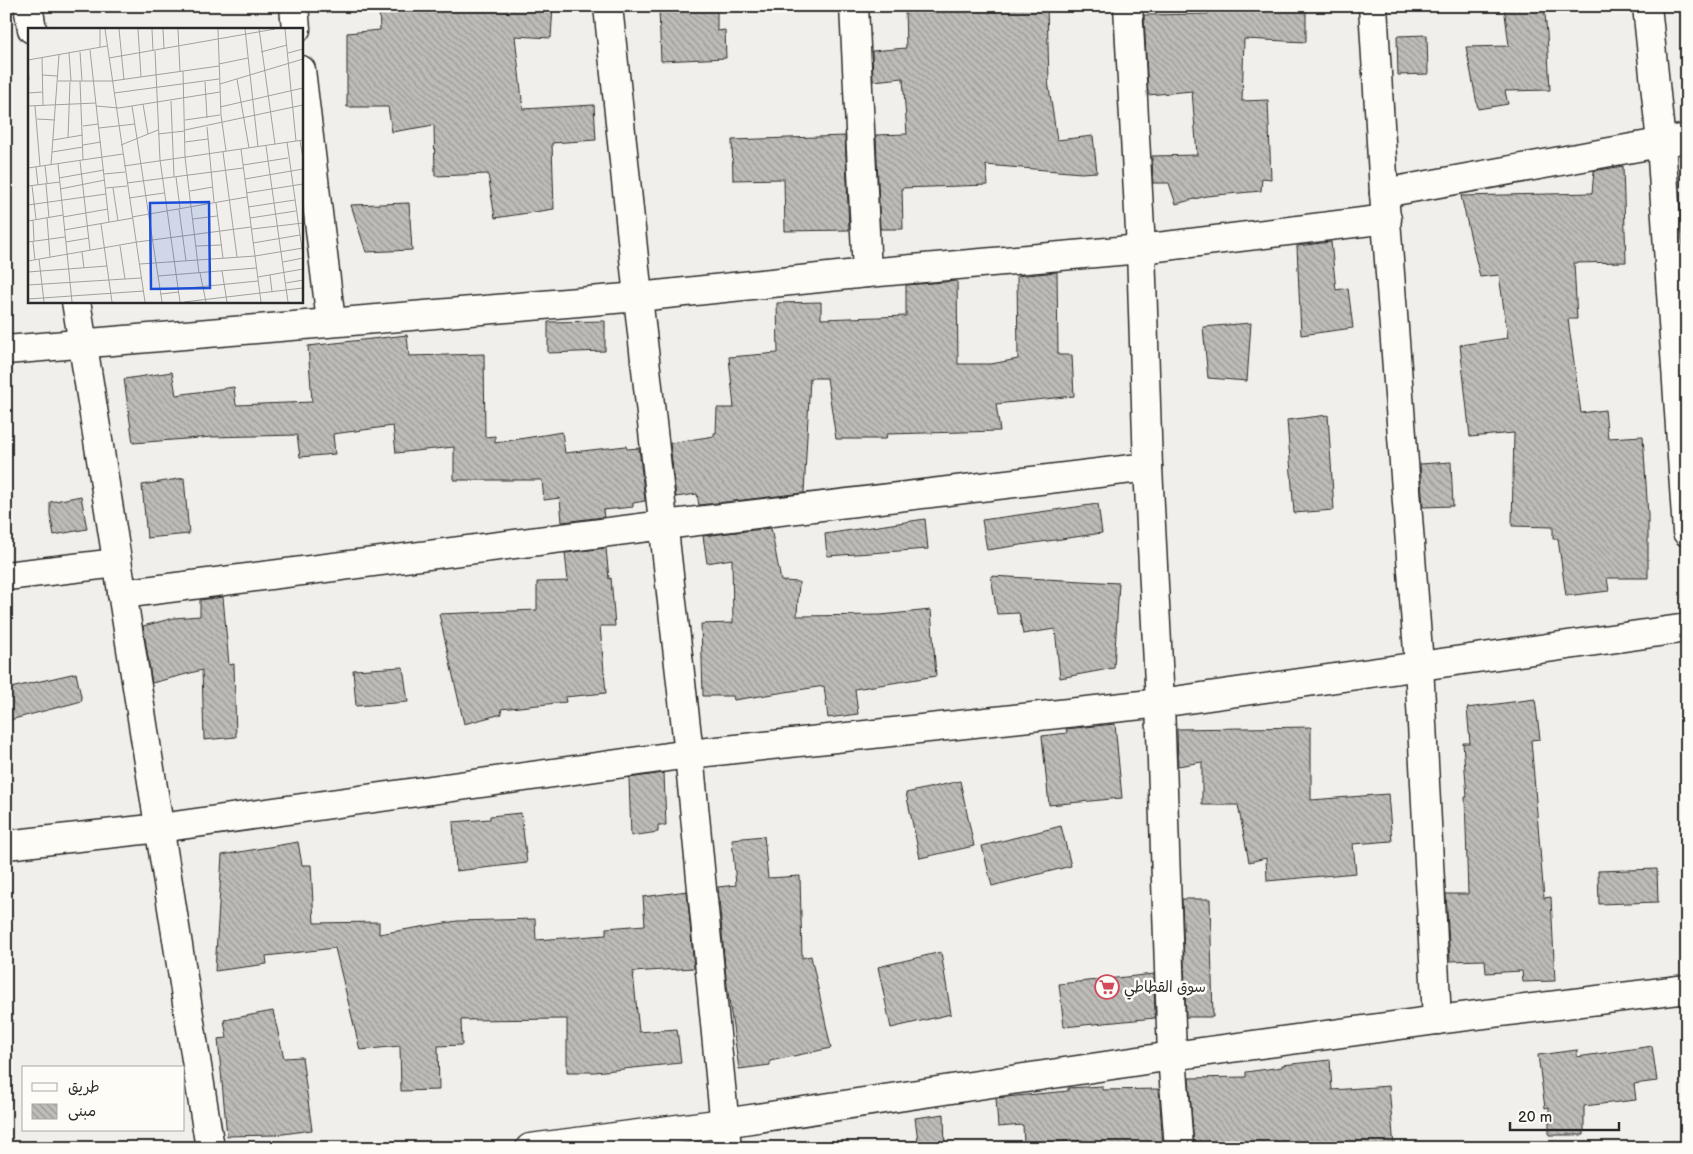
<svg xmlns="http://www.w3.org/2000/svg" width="1693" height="1154" font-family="'Balsamiq Sans','Playpen Sans Arabic',sans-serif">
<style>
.building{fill:url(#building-back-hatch);stroke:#2b2b2b}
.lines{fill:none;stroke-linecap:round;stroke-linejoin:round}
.minor-casing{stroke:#2b2b2b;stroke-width:31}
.minor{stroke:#fdfcf7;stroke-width:28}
.labels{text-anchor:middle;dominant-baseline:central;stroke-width:5;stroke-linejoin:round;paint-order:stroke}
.poi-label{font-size:15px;fill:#2b2b2b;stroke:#fdfcf7;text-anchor:start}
.inset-road{fill:none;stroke:#a1a19e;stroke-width:1}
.view{fill:#1d4ed8;fill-opacity:0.15;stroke:#1d4ed8;stroke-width:2.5}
.inset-edge{fill:none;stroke:#2b2b2b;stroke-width:2.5}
</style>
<defs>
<pattern id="building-back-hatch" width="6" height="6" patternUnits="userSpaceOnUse" patternTransform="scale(1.25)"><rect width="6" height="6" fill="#bdbcb8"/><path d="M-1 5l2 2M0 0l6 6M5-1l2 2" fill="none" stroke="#9a9996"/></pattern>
</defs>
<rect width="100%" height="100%" fill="#f0efeb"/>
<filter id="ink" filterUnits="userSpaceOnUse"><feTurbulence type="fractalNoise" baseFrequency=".02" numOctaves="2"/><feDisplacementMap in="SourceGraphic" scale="10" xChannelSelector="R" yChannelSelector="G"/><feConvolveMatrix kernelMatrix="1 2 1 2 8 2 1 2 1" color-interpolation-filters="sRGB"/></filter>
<g filter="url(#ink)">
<g class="building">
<path d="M379,6h174l-2,32 -36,-2 8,73 71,-4 2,35 -44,3 2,66 -59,9 -7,-44 -53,2 -1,-51 -42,7 -4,-25h-41v-74l33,-3z"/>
<path d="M677,6h40v25l8,-1 1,28 -65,3 -2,-52 18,1z"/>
<path d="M905,6h142l2,75h-1l9,59 36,-4 4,36 -16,1 -95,-8 2,20 -86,3 1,41h-23l-4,-94 31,-1 -4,-56 -30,3 -1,-30 34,-3z"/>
<path d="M1208,6h98v36l-62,-3 -2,62 26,-1 3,79 -9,-1 -1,13 -55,5 -30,8 -7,-21h-16l-1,-27 45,-1 -5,-64 -44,4 -4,-80 64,-1z"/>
<path d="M1504,6h40l3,27 3,57 -45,1 3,13 -30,5 -12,-62 43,-1z"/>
<path d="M1427,35l1,39 -30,1 -1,-39z"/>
<path d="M845,136l4,94 -64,1 -1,-52 -51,1 -1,-40z"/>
<path d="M1623,166l3,96 -52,1 3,56h-9l13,94 24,-3 3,28 35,-2 5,80v62h-41l2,13 -43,5 -8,-57h-5v-12l-41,-1 2,-93 -44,4 -10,-92 48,-7 -9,-63 -19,2 -19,-81 131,-3 2,-22z"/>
<path d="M409,203l3,47 -46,2 -15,-47z"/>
<path d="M1331,242l5,48 12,-2 5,40 -52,7 -4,-89z"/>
<path d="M1057,272l1,83h14l2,41 -78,8 4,27 -113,3 -1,5h-50l-9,-61h-17l-6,115 -105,12 -2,-11 -21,3 -6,-54 44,-7v-3h2l1,-25h17l-5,-51 49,-4 -1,-50 44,-1v17l85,-3v-31l51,-4 1,83h33l27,-5 -1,-83z"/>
<path d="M605,321v30l-57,2v-31z"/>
<path d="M1251,323l-4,58 -39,-3 -5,-51z"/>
<path d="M407,335l2,21 75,-2 1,83 10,-1v7l67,-11 3,21 61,-7 1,3 12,-1 6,53 -12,2v4l-30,3 1,7 -42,5 -2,-24 -16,2 -2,-20h-88v-33l-58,6 -3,-27 -60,8 2,20 -35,3 -3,-22 -85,2 -79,6 -9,-64 48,-7 4,23 58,-8 2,18 76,-3 -4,-56z"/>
<path d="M1328,415l6,95 -40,3 -7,-93z"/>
<path d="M1451,462l2,44 -30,1 -3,-43z"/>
<path d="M184,478l5,56 -42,4 -5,-53z"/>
<path d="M81,496l6,33 -33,6 -4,-21v-12z"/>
<path d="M1098,504l4,29 -115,17 -5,-30z"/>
<path d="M925,519l3,30 -101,7 -2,-22z"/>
<path d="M771,528l10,53 18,1 -2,34 84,-1 50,-5 5,66 -81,13 3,25 -30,4 -4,-32 -90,14 -1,-4h-30l-2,-72 32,-1 -1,-64 -25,4 -4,-27z"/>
<path d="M606,548l3,31 2,-1 4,48h-15l6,67 -41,4 1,5 -65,7 1,5 -38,10 -25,-110 98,-4v-28l31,-1 -3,-28z"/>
<path d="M991,576l128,7 -5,85 -54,10 -5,-49 -32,5 -4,-21 -22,1z"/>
<path d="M223,597l6,68 5,-1 2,73 -32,3 -2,-70 -50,13 -9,-57 31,-8 26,-2v-16z"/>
<path d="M403,667l5,35 -52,4 -3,-36z"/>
<path d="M76,673l6,28 -76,20v-32z"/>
<path d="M1535,699l5,40 -9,1 13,158 7,-1 4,84 -32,1 -1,-11 -36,2 -1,-13 -35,1 -4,-67h22l-3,-97h2l-4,-54h7l-3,-35z"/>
<path d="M1115,724l7,74 -73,7 -7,-69 25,-3 -1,-4z"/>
<path d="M1311,727v73l77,-6 4,47 -39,3 3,29 -89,8 -1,-23 -17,4 -11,-57h-36v-43l-24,4 -1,-37z"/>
<path d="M664,773l2,52h-8v7l-27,4 -2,-58z"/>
<path d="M960,781l14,65 -54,12 -14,-65z"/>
<path d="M521,813l6,50 -71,8 -3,-49 37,-3v-3z"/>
<path d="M1061,826l10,40 -79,20 -10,-40z"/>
<path d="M764,836l4,42 32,-2 2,82 9,-2 20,92 -61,13v4l-31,4 -13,-91 -8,-91 18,-2 -4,-46z"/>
<path d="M298,842l4,23h9l3,58 65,-1v12l78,-13 78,-2 1,21 70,-5v-7l39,-3 -2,-28 44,-6 7,77 -61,4 6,60 38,-3 4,34 -86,9h-28v-53l-106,1 1,25 -24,1 1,44 -38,1 -1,-45 -40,4 -25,-102 -69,8 1,8 -52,7 7,-116z"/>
<path d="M1657,869l1,33 -59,2 -1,-33z"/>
<path d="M1182,899h28l3,118h-27z"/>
<path d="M941,952l10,62 -60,14 -13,-61z"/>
<path d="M1154,974l1,44 -91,9 -5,-43z"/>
<path d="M273,1011l11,47 18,-1 10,73 -36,5 -49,1 -9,-97 9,-1 -3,-18z"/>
<path d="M1652,1046l5,35 -23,3 2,16 -52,6v29h-35v-28l-4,1 -7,-53 39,-5v7z"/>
<path d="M1330,1060l2,30 57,-4 5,62h-200l-5,-70 57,-1v-5l36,-5v-2z"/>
<path d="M1102,1086v4l57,-1 4,59h-80v-8l-59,5 -1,-20 -25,2 -2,-29 72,-7v-3z"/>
<path d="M944,1114l1,34h-26l-4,-30z"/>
</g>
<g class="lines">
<g class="minor-casing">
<g id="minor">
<path d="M28,6l4,23"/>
<path d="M294,6l2,23"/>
<path d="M608,6l30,291 51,457 38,394"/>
<path d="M854,6l13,267"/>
<path d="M1128,6l13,243 7,218 12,236 12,353 7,92"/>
<path d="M1373,6l11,187 35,472 18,355"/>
<path d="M1647,6l14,137 26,389"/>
<path d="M301,70l30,252"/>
<path d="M1384,193l303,-55"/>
<path d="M76,301l134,847"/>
<path d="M6,350l632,-53 229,-24 274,-24 246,-30"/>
<path d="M6,576l111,-13"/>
<path d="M122,594l542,-69 484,-58"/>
<path d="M6,845l154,-17 529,-74 471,-51 527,-75"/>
<path d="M530,1148l194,-25 448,-67 265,-36 250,-31"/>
</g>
</g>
<use href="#minor" class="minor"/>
</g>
</g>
<defs>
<g id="supermarket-ring" transform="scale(1.25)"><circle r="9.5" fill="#fdfcf7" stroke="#d1495b" stroke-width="1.5"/><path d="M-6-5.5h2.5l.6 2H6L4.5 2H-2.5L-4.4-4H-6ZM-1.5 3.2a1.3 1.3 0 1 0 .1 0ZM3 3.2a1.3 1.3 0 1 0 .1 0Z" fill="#d1495b"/></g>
</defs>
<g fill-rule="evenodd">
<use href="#supermarket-ring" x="1107" y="987"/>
</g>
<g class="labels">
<g class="poi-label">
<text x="1124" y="987">سوق القطاطي</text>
</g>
</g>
<g transform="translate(28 28)">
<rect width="275" height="275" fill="#f0efeb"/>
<path class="inset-road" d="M72,1v18M77,1l40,273M91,1l5,51M110,1l3,48M124,1l1,22M135,1l1,20M150,1l2,43M190,1l3,86 5,36M217,1l13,118M231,1l16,115M257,1l11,112M62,22l19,172M127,23l5,109 20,142M52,24l2,29M233,24l26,-7M41,25l2,28M260,25l15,-4M14,29l1,48M81,30l166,-29M0,32l79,-14M191,36l29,-6M0,37l1,15M155,43l2,86 14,116M14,47l16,1M209,51l12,69M30,53h54l107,-15M52,53l3,79M177,54l2,36M192,56l83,-25M0,65l15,-1M86,65l105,-14M143,73l3,76M115,76l5,30M0,78l68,-3M7,78l5,60M68,78l23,2 101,-16M104,78l30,196M192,79l83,-19M9,91l18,1M157,92l35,-5M55,98l15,-2M179,99l7,75M71,100l36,-4M157,102l118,-25M130,106l27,-3M40,110l2,-56M25,112l30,-5M272,113l3,17M157,114l23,-3M259,114l16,114M55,117l18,-3M93,117l37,-15M238,118l22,156M213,121l20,153M24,124l31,-5M195,124l14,105M52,133l10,89M30,136l14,138M23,137l8,-110M215,137l45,-7M17,138l2,17M96,138l179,-26M8,139l2,18M0,140l95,-14M76,146l21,-2M148,149l4,31M31,150l45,-8M217,151l58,-10M99,155l116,-15M18,156l3,34M0,158l32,-4M4,158l4,33M78,160l21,-2M85,160l5,33M32,161l45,-9M162,163l23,-4M218,165l57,-9M101,170l35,-5M188,175l7,55M0,177l78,-11M220,179l47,-7M151,181l7,52M35,189l45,-8M104,189l115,-20M19,190l3,39M222,190l46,-7M165,191l24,-3M5,192l1,21M0,193l35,-6M73,196l11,78M224,201l51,-6M36,202l69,-12M0,214l37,-5M5,214l2,18M38,214l23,-4M225,215l47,-8M92,218l5,33M168,218l25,-1M54,224l2,16M11,231l5,43M0,233l109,-19 114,-15M255,234l20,-4M112,236l115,-8 48,-8M194,243l5,31M0,244l79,-6M172,245l6,29M242,247l2,17M130,248l98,-8M230,249l45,-8M258,255l17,-3M0,257l113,-7M150,261l80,-8M133,266l18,-2M0,271l116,-8M156,274l119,-14"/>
<path class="view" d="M181,174l1,86 -59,1 -1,-86z"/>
<rect width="275" height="275" class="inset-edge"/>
</g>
<rect width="1693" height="1154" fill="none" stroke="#fdfcf7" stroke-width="25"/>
<rect x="12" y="12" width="1668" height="1129" fill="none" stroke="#2b2b2b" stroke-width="2" filter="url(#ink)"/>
<rect x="22" y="1066" width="162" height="65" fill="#fdfcf7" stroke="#a9a8a5"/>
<rect x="32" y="1083" width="25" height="8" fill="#fdfcf7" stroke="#a9a8a5"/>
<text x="68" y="1092" font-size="15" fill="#2b2b2b">طريق</text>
<rect x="32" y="1104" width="25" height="15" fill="url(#building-back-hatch)" stroke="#a9a8a5"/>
<text x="68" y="1116" font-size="15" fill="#2b2b2b">مبنى</text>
<path d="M1510 1122v8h109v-8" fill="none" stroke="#2b2b2b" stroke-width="2.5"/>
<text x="1518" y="1122" font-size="15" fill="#2b2b2b" stroke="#fdfcf7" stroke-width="4" paint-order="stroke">20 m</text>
</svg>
